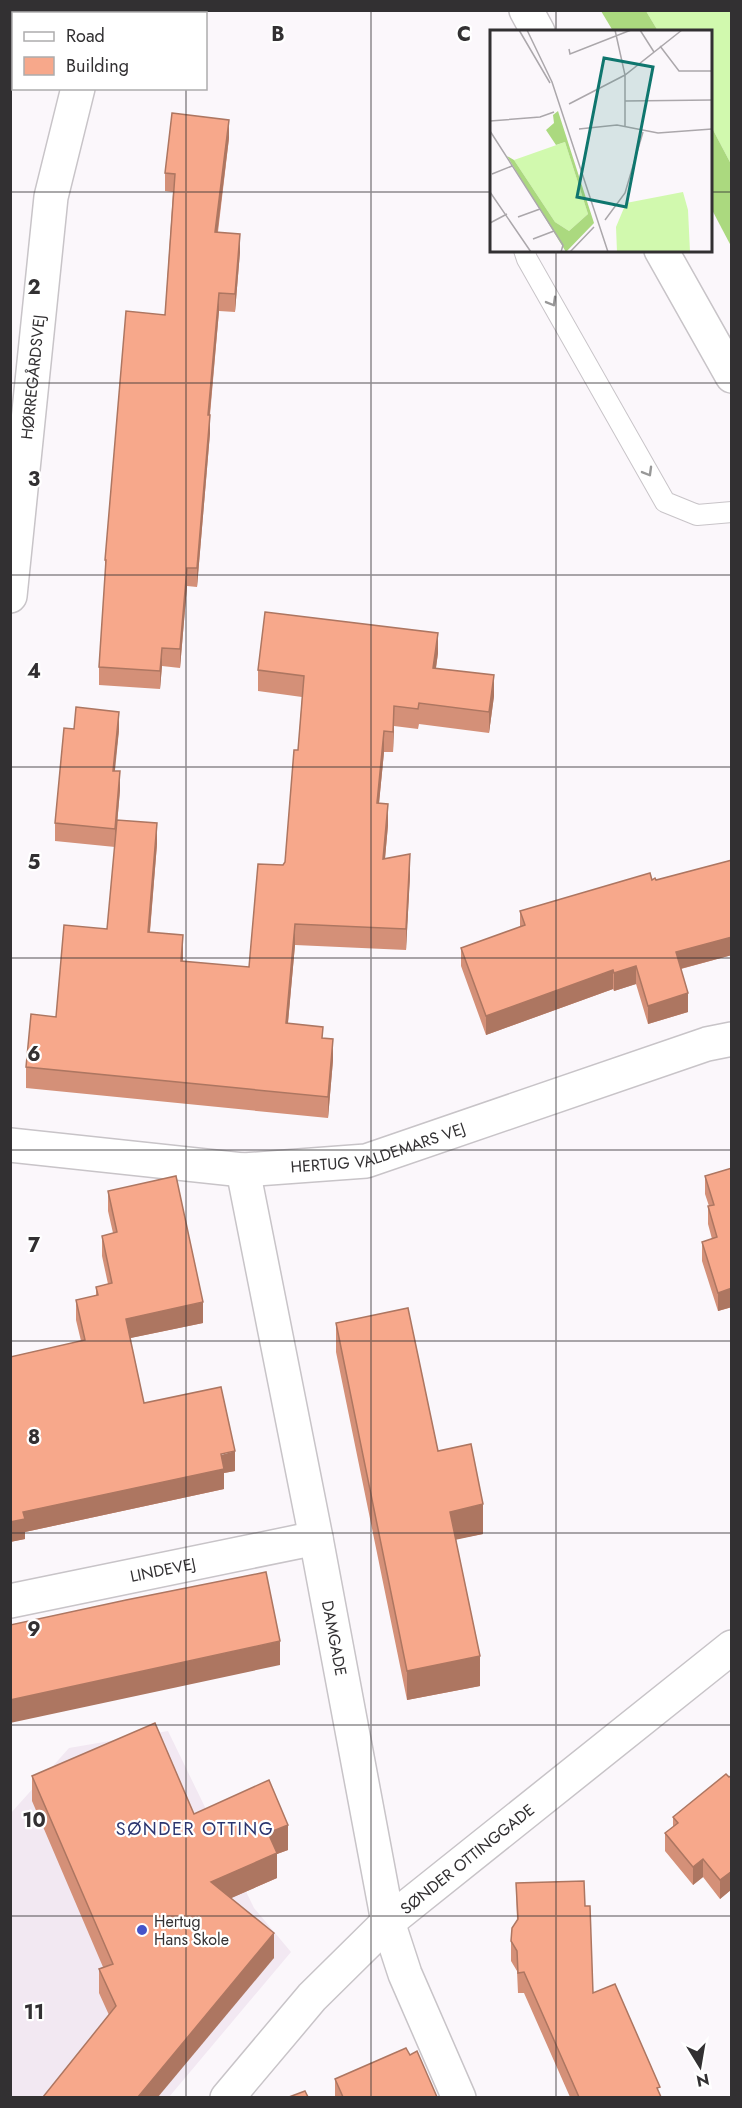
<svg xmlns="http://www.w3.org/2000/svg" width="742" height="2108" font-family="Jost,sans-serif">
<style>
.built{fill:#f2e8f2}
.green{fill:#d1f9ae}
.forest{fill:#abd97f}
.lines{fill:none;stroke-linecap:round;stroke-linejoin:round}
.service-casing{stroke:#c8c4c8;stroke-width:22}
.minor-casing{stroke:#c8c4c8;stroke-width:36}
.secondary-casing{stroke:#c8c4c8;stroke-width:36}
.service{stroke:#fff;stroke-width:20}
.minor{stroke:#fff;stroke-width:33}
.secondary{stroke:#fff;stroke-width:33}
.wall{fill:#d49078}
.shaded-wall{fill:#ad7661}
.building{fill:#f7a88b;stroke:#ad7661;stroke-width:1.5}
.oneway{stroke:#989898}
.grid{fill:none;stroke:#323032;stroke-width:1.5;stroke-opacity:0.55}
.poi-dot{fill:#4554c9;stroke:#fff;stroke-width:2}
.labels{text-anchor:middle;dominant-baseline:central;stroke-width:4.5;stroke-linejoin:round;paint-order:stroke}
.street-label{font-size:16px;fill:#323032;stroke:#fff}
.poi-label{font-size:16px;fill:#323032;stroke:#fff;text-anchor:start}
.neighbourhood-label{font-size:18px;letter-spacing:1.5px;fill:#2c3670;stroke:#fff}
.inset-road{fill:none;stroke:#aba7ab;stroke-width:1.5}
.view{fill:#0f766e;fill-opacity:0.15;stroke:#0f766e;stroke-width:3}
.inset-edge{fill:none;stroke:#323032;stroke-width:3}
.grid-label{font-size:20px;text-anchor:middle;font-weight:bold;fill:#323032;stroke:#fff;stroke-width:4.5;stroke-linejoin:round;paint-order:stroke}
</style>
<rect width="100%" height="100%" fill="#fbf7fb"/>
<path class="built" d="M168,1731l86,177 37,44 -122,145 -158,1v-285l58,-65z"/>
<path class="green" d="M646,11h85v153l-20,-38 -1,-94 -52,-1z"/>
<g class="forest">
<path d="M601,11h45l12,20h-45z"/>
<path d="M711,126l20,38v82l-20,-38z"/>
</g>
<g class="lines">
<g class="service-casing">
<path id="service" d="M524,250l3,9 138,243 32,13 35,-3"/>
</g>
<g class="minor-casing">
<g id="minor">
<path d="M105,14l1,-4"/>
<path id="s1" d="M10,596l41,-399 27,-109"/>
<path id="s2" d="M10,1145l233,25 123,-9 341,-117 25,-5"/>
<path id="s3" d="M243,1170l73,368 72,384 17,52 54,124"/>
<path id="s4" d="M10,1601l306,-63"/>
<path id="s5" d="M227,2098l85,-101 76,-75 344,-275"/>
</g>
</g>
<g class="secondary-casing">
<g id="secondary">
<path d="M526,10l12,22"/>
<path d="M661,250l71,126"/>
</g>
</g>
<use href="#service" class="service"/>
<use href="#minor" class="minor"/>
<use href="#secondary" class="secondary"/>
</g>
<g class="wall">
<path d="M229,138l-11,94 22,20 -5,60 -16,-1 -9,104v18l-13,154 -10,-1 -7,82 -18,-2 -2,23 -61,-4v-18l6,-88v-19l60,-245 8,-123 -8,-1v-18z"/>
<path d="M438,653l-2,15 58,28 -5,37 -70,-9 -1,5 -24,-3 -1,26h-9l-5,51 9,22 -3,34 25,16 -4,75 -111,-5 -7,78 35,16 10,21 -5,58 -302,-30v-21l30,-50 101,-173 -7,88 33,24v6l66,5 36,-105 13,-112 4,-53 -44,-6v-21z"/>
<path d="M119,730l-5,41 6,19 -5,57 -60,-6v-18z"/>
<path d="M732,860v95l-51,14 7,43 -40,12 -12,-40 -22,7 -1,-2 -127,46 -25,-69v-18l59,-21v-16l136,-31z"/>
<path d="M732,1168v139l-14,4 -16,-50v-19l10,-3 -4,-15v-18h1l-4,-12v-18z"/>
<path d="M108,1191l95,132 -73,15 14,65 91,68 -11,2v16l-199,43v7l-15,3v-185l71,-16 -5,-21v-20l20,-4v-9l12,-3 -6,-28v-20l11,-3 -5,-22z"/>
<path d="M336,1323l102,128 45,83 -27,5 24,147 -73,14 -71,-348z"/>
<path d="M732,1775v114l-12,10 -17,-22 -10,8 -28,-34v-18l8,-6v-10z"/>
<path d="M32,1776l162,38 94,36 -11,4v24l-46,20 43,60 -165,57 -10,-22v-24l4,-2 -71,-166z"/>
<path d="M516,1883l69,23 8,87 68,104h-91l-46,-104h-6l-1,-22 -6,-10v-20l6,-21z"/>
<path d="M335,2079l102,18h-102z"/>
</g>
<g class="shaded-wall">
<path d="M229,120v18l-14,113v-19z"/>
<path d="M240,234v18l-5,60v-18z"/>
<path d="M219,293v18l-11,122v-18z"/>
<path d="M210,415v18l-13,154v-19z"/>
<path d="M187,568v18l-7,82v-19z"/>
<path d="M438,633v20l-5,35v-20z"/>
<path d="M162,648v18l-2,23v-18z"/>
<path d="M494,675v21l-5,37v-21z"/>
<path d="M394,706v20l-1,26v-20z"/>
<path d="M119,712v18l-6,60v-19z"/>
<path d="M384,731v21l-7,72v-21z"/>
<path d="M120,771v19l-5,57v-18z"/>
<path d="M388,804v21l-5,55v-21z"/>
<path d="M157,823v21l-9,109v-21z"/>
<path d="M410,854v21l-4,75v-21z"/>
<path d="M295,924v21l-9,99v-21z"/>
<path d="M183,935v21l-2,26v-21z"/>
<path d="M732,937v18l-56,15v-18z"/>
<path d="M636,966v18l-22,7v-18z"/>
<path d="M613,970v19l-127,46v-19z"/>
<path d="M688,993v19l-40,12v-18z"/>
<path d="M333,1039v21l-5,58v-21z"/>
<rect x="10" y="1227" width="2" height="17"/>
<path d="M732,1288v19l-14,4v-18z"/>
<path d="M203,1302v21l-77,16v-20z"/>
<path d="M235,1451v20l-11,2v16l-199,43v7l-15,3v-20l13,-10z"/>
<path d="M483,1504v30l-33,7v-29z"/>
<path d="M280,1641v24l-270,58v-23z"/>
<path d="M480,1656v30l-73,14v-29z"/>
<path d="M288,1825v25l-11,4v24l-66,29v-25l57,-49z"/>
<path d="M703,1859v18l-10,8v-18z"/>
<path d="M732,1871v18l-12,10v-19z"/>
<path d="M274,1933v25l-116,139h-20z"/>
</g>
<g class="building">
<path d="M172,113l57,7 -14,112 25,2 -5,60 -16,-1 -11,122h2l-13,153h-10l-7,81 -18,-1 -2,23 -61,-4 7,-107h-1l21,-249 39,4 10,-141 -10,-1z"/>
<path d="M265,612l173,21 -5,35 61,7 -5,37 -70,-9 -1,6 -24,-3 -1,26 -9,-1 -7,72 11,1 -5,55 27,-5 -4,75 -111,-5 -9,99 37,4 -1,11 11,1 -5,58 -302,-30 5,-53 25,3 8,-92 43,4 10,-109 40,3 -9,109 35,3 -2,26 68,6 9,-103 25,1 2,-3 9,-112h4l6,-74 -46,-6z"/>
<path d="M76,707l43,5 -6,59h7l-5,58 -60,-6 9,-95 10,1z"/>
<path d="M732,860v77l-56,15 12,41 -40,13 -12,-40 -22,7 -1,-3 -127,46 -25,-68 64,-23 -5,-14 130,-38 2,7 3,-2 1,2z"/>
<path d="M732,1168v120l-14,5 -16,-51 15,-5 -9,-31 6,-1 -9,-29z"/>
<path d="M176,1176l27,126 -77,17 18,84 77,-16 14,64 -14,3 3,15 -201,43 2,7 -15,3v-165l75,-17 -9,-40 22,-5 -2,-8 16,-4 -10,-47 15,-4 -9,-41z"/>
<path d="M408,1308l30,143 33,-7 12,60 -33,8 30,144 -73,15 -71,-348z"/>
<path d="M266,1572l14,69 -270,59v-75l116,-25z"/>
<path d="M155,1723l39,91 75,-34 19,45 -20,8 9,20 -66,29 63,51 -136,164h-95l73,-91 -17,-37 14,-5 -81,-188z"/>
<path d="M726,1774l3,3 3,-2v96l-12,9 -17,-21 -10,8 -28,-34 13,-10 -5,-6z"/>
<path d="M584,1881l1,25h5l3,87 22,-9 45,103 -3,1 4,9h-82l-55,-125 -6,1 -1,-22 -6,-10 1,-13 6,-9 -2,-36z"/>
<path d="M406,2048l4,7 7,-4 20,46h-94l-8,-18z"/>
<path d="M305,2091l3,6h-19z"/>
</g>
<defs><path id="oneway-chevron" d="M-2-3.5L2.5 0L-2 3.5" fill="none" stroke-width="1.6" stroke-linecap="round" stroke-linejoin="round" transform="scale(1.5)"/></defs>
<g class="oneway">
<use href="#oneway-chevron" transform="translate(552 302) rotate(60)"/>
<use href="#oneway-chevron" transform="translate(648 472) rotate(60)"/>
</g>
<path class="grid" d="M186,10v4M371,10v2088M556,10v22M186,88v2010M10,192h482M710,192h22M556,250v1848M10,383h722M10,575h722M10,767h722M10,958h722M10,1150h722M10,1341h722M10,1533h722M10,1725h722M10,1916h722"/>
<circle class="poi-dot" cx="142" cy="1930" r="6"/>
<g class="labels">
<g class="street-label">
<text stroke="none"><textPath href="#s1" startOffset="220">HØRREGÅRDSVEJ</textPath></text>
<text stroke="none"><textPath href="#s2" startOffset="372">HERTUG VALDEMARS VEJ</textPath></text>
<text stroke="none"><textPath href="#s4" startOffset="156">LINDEVEJ</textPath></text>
<text stroke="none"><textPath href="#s3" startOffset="477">DAMGADE</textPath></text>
<text stroke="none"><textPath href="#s5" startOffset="340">SØNDER OTTINGGADE</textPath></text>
</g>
<g class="poi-label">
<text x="154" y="1921">Hertug<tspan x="154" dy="18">Hans Skole</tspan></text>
</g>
<g class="neighbourhood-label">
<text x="195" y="1829">SØNDER OTTING</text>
</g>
</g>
<g transform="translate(490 30)">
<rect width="222" height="222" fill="#fbf7fb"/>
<path d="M75,112l23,72 -19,17 -14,-9 -41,-62zM193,162l5,18 2,42h-73l-1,-25 10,-24z" fill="#d1f9ae"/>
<path d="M68,81l36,112 -28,29 -59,-96 7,4 41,62 14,9 19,-17 -23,-72 -9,3 -10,-15 8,-7 -1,-8z" fill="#abd97f"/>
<path class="inset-road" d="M29,0l31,53M37,0l25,52 56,170M125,0l10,45v51M150,0l14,22M170,16l19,25h33M79,19l1,5 61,-24M135,71l87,-1M79,74l56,-29 57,-45M0,91l50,-4 14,-5M89,99l38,-4 41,8 54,-4M0,101l73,114 -2,7M2,144l20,-8M0,162l41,60M28,187l22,-8M115,190l20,-27 18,-61M0,193l17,-9M43,209l21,-8M80,222l24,-25"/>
<path class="view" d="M114,28l49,9 -27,140 -49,-10z"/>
<rect width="222" height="222" class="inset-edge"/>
</g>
<g class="grid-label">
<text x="278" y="41">B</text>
<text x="464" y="41">C</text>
<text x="34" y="294">2</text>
<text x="34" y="486">3</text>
<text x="34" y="678">4</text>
<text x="34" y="869">5</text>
<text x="34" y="1061">6</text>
<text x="34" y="1252">7</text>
<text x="34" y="1444">8</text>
<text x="34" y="1636">9</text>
<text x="34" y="1827">10</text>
<text x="34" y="2019">11</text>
</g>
<rect width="742" height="2108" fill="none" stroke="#323032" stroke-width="24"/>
<rect x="12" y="12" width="195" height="78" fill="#ffffff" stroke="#adacad" stroke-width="1.5"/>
<rect x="24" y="32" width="30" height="9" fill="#ffffff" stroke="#adacad" stroke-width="1.5"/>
<text x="66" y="42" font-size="18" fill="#323032">Road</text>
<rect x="24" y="57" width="30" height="18" fill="#f7a88b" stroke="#adacad" stroke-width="1.5"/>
<text x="66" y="72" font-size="18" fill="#323032">Building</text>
<g transform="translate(700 2066) rotate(169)" stroke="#ffffff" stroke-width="4.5" paint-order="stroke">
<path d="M0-4.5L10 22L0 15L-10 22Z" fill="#323032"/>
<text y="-9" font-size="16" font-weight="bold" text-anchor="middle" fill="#323032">N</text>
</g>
</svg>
